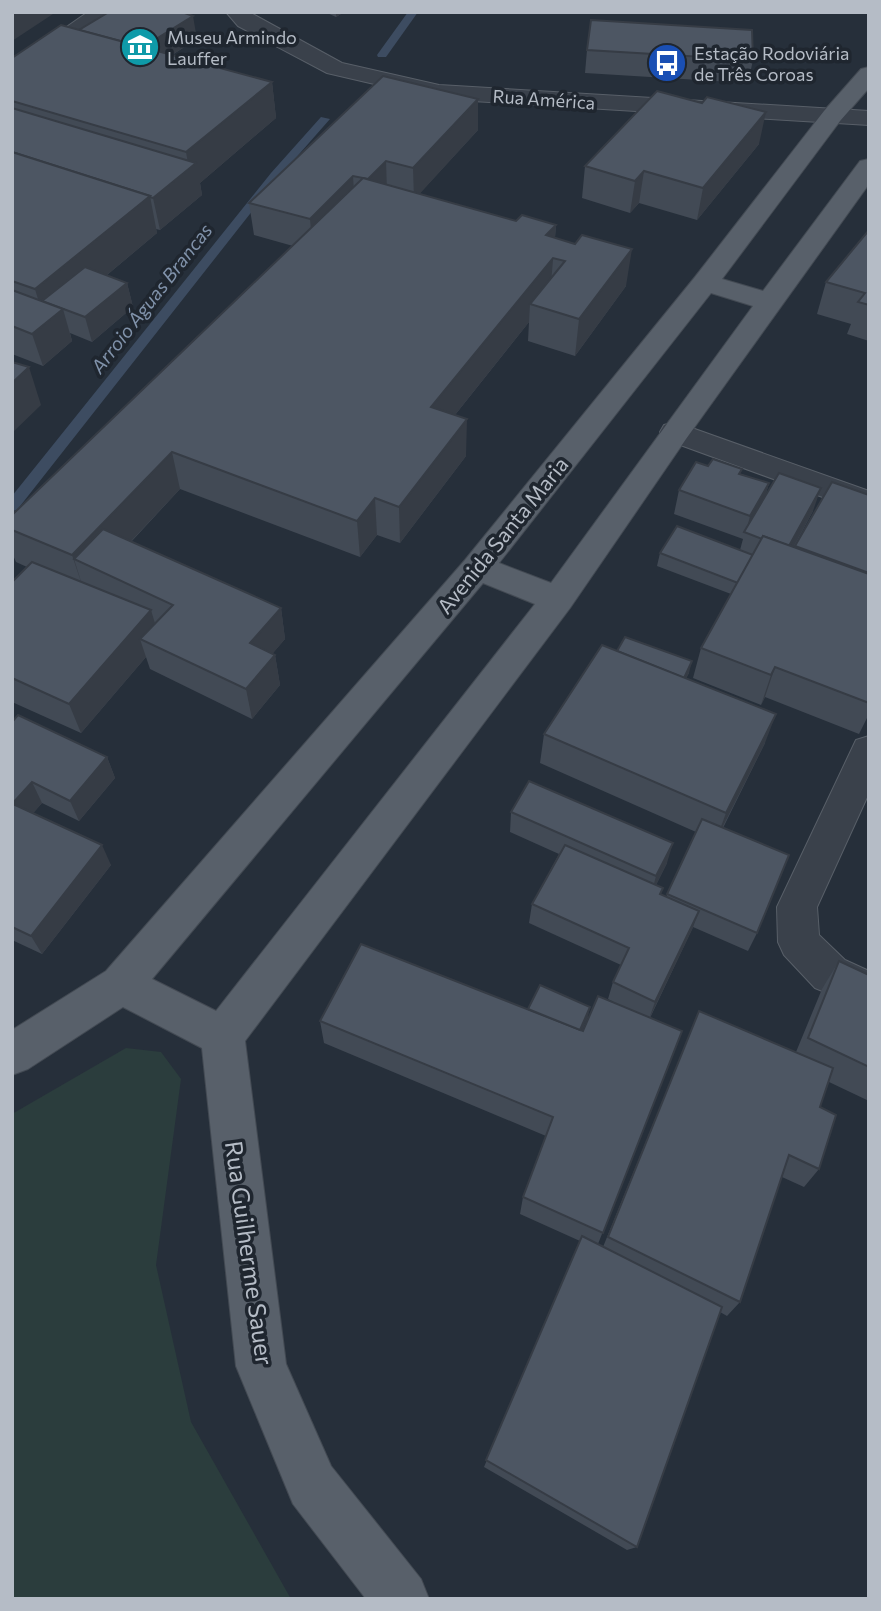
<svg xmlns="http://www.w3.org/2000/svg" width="881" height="1611" font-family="Commissioner,sans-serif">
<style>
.green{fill:#2b3d3d}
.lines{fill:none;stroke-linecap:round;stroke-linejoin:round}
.stream{fill:#3d4c61;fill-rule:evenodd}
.minor-casing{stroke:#585f68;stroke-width:2}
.major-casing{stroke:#434a53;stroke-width:2}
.minor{fill:#3a414b;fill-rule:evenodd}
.major{fill:#58606a;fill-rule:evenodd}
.wall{fill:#424a55}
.shaded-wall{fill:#363c45}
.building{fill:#4d5663;stroke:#363c45;stroke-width:2}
.labels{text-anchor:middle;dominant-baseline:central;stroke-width:7;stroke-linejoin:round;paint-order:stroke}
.far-poi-label{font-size:18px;fill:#b5bcc6;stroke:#1f262f;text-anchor:start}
.far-street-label{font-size:18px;fill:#b5bcc6;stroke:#1f262f}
.far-water-label{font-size:19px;font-style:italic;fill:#8092aa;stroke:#1f262f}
.street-label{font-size:21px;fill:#b5bcc6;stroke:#1f262f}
.near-street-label{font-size:24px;fill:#b5bcc6;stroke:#1f262f}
</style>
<rect width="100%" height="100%" fill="#262f3a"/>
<path class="green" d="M126,1048l35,4 20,27 -25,186 35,157 100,177h-279v-485z"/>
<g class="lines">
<g class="stream">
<path d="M408,12h10l-32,45h-8l-1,-2z"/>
<path d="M321,117l9,2 -51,58 -262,333 -5,1v-15l259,-323z"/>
</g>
<g class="minor-casing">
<g id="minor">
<path d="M88,12h24l-92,69 -8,2v-18z"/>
<path d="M226,12h23l93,51 97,22 430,26v14l-430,-26 -112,-26 -89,-47z"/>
<path d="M675,422l194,69v23l-205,-75 -4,-7 4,-7z"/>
<path d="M869,736v57l-52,114 2,28 26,25 24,11v39l-54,-22 -31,-33 -6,-13 -1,-35 79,-167z"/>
</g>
</g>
<g class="major-casing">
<path id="major" d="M869,67v21l-29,33 -118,158 41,12 97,-130 9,-2v25l-183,255 -116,169 -325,433 41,323 45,102 90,113 8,20h-63l-73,-95 -57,-138 -34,-318 -79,-41 -95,62 -16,6v-45l94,-59 359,-411 230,-283 129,-166 37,-42zM711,293l42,13 -202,277 -52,-20zM483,583l52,21 -319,407 -64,-32z"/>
</g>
<use href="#minor" class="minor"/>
<use href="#major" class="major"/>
</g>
<g class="wall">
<path d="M325,12h19l-8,5z"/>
<path d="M79,30l118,9 -25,16 100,27 4,36 -76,65 2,12 -42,35 -4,-1 1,4 -50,42 20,8 6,24 -41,35 -22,-9 2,8 -29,25 -31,-12v-296z"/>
<path d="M587,50l166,10 -5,23 -163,-10z"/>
<path d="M478,99v31l-59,64 97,27 40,4 -1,13 71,48 -51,70 -47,-15 1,-19 -74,93 11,41 -66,87 -23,-8 -17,22 -180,-68 -49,53 150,66 4,31 -13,15 3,1 5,30 -28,34 -102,-50 -4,-12 -65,76 -69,-31v-120l15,-15 -11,-5 -4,-9v-38l281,-269 -39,-11 -5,-32z"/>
<path d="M759,144l-62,76 -58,-17 -9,10 -48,-15 3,-32z"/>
<path d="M869,230v111l-22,-7 4,-10 -34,-10 9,-32z"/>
<path d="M708,466l33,8 28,9 -4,14 48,14 -19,36 1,1v-2l74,-51v219l-10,20 -94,-37 -4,8 -68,-27 8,-30 30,-54 -74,-28 3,-13 80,-3 3,-11 -69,-25 5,-24z"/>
<path d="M617,651l72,22 -3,5 79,65 -42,85 34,105 -9,18 -55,-24 -43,91 32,13 -84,213 5,3 96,-236 97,41 26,-63 17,-28 30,14v126l-40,-19 -9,25 -1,62 -15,18 -22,-10 -42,125 -13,14 -7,-4 -83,235 -10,3 -143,-83 96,-226 -60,-27 3,-17 23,-61 -222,-93 -4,-22 208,-12 60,8 -6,14h1l34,-27 -9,-5 5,-17 8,-17 -92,-42 3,-19 27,-50 -49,-22 1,-20 156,51 -11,22 5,10 5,2 30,-65 -156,-69 4,-29z"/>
<path d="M12,722l95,35 8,21 -36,43 -37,-18 -9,10 78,52 -69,89 -30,-14z"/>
</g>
<g class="shaded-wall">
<path d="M12,12h44l-44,29z"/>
<path d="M336,12h8l-8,5z"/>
<path d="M193,16l4,23 -57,36 -4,-24z"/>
<path d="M272,82l4,36 -76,65 2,12 -42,35 -7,-32 36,-29 -3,-17z"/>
<path d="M478,99v31l-64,70 -1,-32z"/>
<path d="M766,112l-7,32 -62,76 6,-32z"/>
<path d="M386,161l1,32 -20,-13z"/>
<path d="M644,171l-5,32 -9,10 5,-32z"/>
<path d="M353,176l2,32 -42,44 -3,-33z"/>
<path d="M150,196l7,37 -92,77 -2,-1 9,32 -29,25 -11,-32 13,-11 -10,-34z"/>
<path d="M556,225l-6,70 -20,9 -1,18 -98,123v-38l115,-172z"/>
<path d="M632,249l-6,37 -51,70 4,-37z"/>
<path d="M127,283l6,24 -41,35 -7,-25z"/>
<path d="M29,367l12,38 -29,28v-50z"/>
<path d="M467,419l-1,37 -66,87 -1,-36z"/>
<path d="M172,452l8,37 -78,83 -28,-13 10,32 -12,-36z"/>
<path d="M769,483l-7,24 -16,26 4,-17z"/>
<path d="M821,488l-8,23 -33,60 8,-23z"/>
<path d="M375,498l2,37 -17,22 -3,-36z"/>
<path d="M281,608l4,31 -29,34 -6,-30z"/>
<path d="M151,610l9,30 -20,-1 6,18 -65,76 -12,-29z"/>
<path d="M275,655l5,30 -28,34 -6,-30z"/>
<path d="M692,661l-3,12 -8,17 3,-12z"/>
<path d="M775,667l-10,30 -4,8 10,-30z"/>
<path d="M776,714l-11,29 -49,97 10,-27z"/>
<path d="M107,757l8,21 -36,43 -9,-20z"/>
<path d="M32,782l10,21 -20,23 -10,-22z"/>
<path d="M673,843l-6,20 -16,32 5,-19z"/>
<path d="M102,845l9,20 -69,89 -11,-18z"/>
<path d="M699,911l-7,19 -43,89 6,-17z"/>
<path d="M590,1007l-2,10 -11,25 2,-9z"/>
</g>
<g class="building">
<path d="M109,12h73l11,4 -50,31 -64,-17z"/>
<path d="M591,20l161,10 1,30 -166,-10z"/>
<path d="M61,25l211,57 -86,70 -174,-51v-43z"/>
<path d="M383,76l95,23 -65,69 -27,-7 -18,18 -15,-3 -43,43 -61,-16z"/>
<path d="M657,91l45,12 5,-6 59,15 -63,76 -59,-17 -9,10 -50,-15z"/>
<path d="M12,108l184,55 -43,35 -4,-1 1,-1 -138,-44z"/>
<path d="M12,152l138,44 -115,93 -23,-8z"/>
<path d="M363,178l153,43 6,-6 34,10 -10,10 29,9 7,-9 50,14 -53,70 -49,-15 35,-43 -12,-3 -122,149 36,12 -68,88 -24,-9 -18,23 -185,-69 -100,103 -60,-25v-15z"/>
<path d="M869,230v75l-11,-3 7,-9 -39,-11z"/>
<path d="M85,267l42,16 -42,34 -43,-16z"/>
<path d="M12,290l51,19 -31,25 -20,-8z"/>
<path d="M12,362l17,5 -17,16z"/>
<path d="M713,459l29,10 -3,5 30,9 -19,33 -71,-26 17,-28 12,4z"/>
<path d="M779,473l42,15 -32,58 -26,-10 -1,3 -18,-7z"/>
<path d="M832,482l37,13v78l-74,-27z"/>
<path d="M677,526l76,29 -15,28 -78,-30z"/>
<path d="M103,529l178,79 -31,35 25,12 -29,34 -106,-50 33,-34 -99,-46z"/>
<path d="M763,536l106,38v129l-94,-36 -4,8 -70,-27z"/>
<path d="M32,562l119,48 -82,94 -57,-26v-96z"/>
<path d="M625,637l67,24 -8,17 -67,-27z"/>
<path d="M602,645l174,69 -50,99 -182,-79z"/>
<path d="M18,715l89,42 -37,44 -38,-19 -20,22v-82z"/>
<path d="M529,781l144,62 -17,33 -145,-64z"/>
<path d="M13,804l89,41 -71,91 -19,-9z"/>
<path d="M702,819l87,36 -32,78 -90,-39z"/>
<path d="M565,845l98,43 -3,6 39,17 -44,91 -42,-20 16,-34 -97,-44z"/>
<path d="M361,944l222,87 15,-35 84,35 -79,202 -80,-36 30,-80 -233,-96z"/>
<path d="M839,961l30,14v92l-61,-29z"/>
<path d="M540,985l50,22 -10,23 -52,-21z"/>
<path d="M699,1011l134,57 -13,39 16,8 -17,54 -30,-14 -49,147 -132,-65z"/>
<path d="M582,1236l140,71 -85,240 -151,-87z"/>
</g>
<defs>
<g id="museum-disc" transform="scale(2.0125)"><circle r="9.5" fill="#0f9aa8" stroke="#1f262f"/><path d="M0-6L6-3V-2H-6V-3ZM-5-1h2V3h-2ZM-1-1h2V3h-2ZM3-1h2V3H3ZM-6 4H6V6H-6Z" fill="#fff"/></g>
<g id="bus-disc" transform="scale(2.0125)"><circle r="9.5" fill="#1a4fb4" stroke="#1f262f"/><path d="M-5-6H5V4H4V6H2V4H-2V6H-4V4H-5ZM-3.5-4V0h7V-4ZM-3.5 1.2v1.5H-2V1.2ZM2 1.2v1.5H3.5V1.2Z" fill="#fff"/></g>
</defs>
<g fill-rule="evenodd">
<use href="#museum-disc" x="140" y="47"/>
<use href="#bus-disc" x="667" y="63"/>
</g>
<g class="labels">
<g class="far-poi-label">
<text x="167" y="37">Museu Armindo<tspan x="167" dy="21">Lauffer</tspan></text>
<text x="694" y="53">Estação Rodoviária<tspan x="694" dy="21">de Três Coroas</tspan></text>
</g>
<g class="far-street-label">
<text transform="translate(544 99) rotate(4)">Rua América</text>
</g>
<g class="far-water-label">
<text transform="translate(151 298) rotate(-52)">Arroio Águas Brancas</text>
</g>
<g class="street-label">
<text transform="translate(502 535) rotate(-51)">Avenida Santa Maria</text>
</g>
<g class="near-street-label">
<text transform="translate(250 1253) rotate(82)">Rua Guilherme Sauer</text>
</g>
</g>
<rect width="881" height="1611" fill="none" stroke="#b5bcc6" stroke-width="28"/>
</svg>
